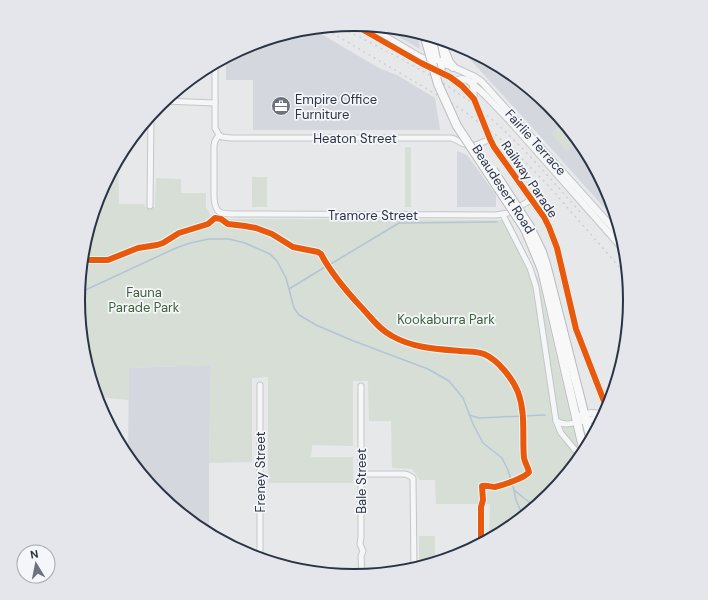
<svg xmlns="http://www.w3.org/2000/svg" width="708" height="600" viewBox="0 0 708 600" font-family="'DM Sans',sans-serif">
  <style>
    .built { fill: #d4d7dd }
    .green { fill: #d6ded6 }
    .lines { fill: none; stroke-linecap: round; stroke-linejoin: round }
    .stream { stroke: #b4c4d5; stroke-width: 1.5 }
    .minor-casing { stroke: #c4c6c8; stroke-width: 7 }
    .tertiary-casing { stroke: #c4c6c8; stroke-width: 8 }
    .trunk-casing { stroke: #b8bbbf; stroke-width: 10 }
    .minor { stroke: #f5f6f7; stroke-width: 5 }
    .tertiary { stroke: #f5f6f7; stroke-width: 6 }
    .trunk { stroke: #f8f8f8; stroke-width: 8 }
    .rail { stroke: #cecfd2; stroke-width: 1.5; stroke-dasharray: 2 4; stroke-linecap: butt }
    .trunk-bridge-casing { stroke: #b8bbbf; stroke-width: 10; stroke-linecap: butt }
    .trunk-bridge { stroke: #f8f8f8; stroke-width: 8 }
    .cycleway-casing { stroke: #f4f6f9; stroke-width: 8 }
    .cycleway { stroke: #e8590c; stroke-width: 6 }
    .labels { text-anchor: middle; stroke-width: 3.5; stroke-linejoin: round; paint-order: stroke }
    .poi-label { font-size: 13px; fill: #2b3445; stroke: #f4f6f9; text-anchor: start }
    .street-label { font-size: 13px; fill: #2b3445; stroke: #f4f6f9 }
    .park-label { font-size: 13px; fill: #3f6138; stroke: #f4f6f9 }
    .rim { fill: none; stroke: #2b3445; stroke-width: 2 }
  </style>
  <rect width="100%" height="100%" fill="#e6e8ea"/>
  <g class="built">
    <path d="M382,27L408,29L417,32L420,49Z"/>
    <path d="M311,28L379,68L397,75L435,98L440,130H253V80H226V57L249,45L300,29Z"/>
    <path d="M456,44L508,71L549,105L584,147L609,195L618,223L541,137Z"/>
    <path d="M457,151L467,155L496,195V207H457Z"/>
    <path d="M211,365L209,463V534L200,529L159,495L128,457L129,368Z"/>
  </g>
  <g class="green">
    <path d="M564,122L579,141L566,152L551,133Z"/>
    <rect x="405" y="147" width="6" height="60"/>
    <path d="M118,158L119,204H144L145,207H155L156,178L181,179V193H206V207L211,216L225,219L510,220L538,278L580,458L549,495L507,530L489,539L490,504H436L435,480H420L412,469L392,468L391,421H369L368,381H353V446L312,445L311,457H353V483H268V377L252,378V462L209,463L211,365L129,368V400L96,397C92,382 86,368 83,353C76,314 76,270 88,232H94L93,213L99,194Z"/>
    <rect x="252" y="177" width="15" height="30"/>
    <rect x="419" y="536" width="16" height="23"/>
  </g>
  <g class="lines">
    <g class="stream">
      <path d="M329,265L399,223L497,222"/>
      <path d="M289,289L325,267"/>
      <path d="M79,293L176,248L190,243L209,239H229L245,243L270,254L277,261L286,278L294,308L299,315L316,325L351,340L428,369L449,381L463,398L473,424L483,443L502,458L508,470L514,490L535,507"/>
      <path d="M469,415L479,418L545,415"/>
      <path d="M514,490L516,500L523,516"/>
    </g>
    <defs>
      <g id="minor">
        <path d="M215,63V128L219,135L215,141L214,146V197C215,214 220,214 235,214L496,215L508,213L531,200"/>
        <path d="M164,101L215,103"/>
        <path d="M219,135L222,137L231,138H451C455,139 458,141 462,143C472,149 481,143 490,139"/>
        <path d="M150,206L151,115"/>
        <path d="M503,215L530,268L536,287L556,421L561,433L581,457"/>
        <path d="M88,244V229"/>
        <path d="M361,386V537L360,544L363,551L361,556L362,575"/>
        <path d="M556,421C563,425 569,425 577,422"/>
        <path d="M361,474H404L408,475L413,478L414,569"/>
        <path d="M481,507V543"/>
        <path d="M260,558V385"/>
      </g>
      <g id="tertiary">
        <path d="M353,24L421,63L450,77L462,86L474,99L490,139L494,147L544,217L549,227L557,248L576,329L607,409"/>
        <path d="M366,25L420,57L453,67L475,77L482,82L622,238"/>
        <path d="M455,81L462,79L468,80L484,94L510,121L625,251"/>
        <path d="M474,99L473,89L474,81"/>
        <path d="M580,416L591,413L604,414"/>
        <path d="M582,421L602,418"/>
      </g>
      <g id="trunk">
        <path d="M439,39L444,58"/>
        <path d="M438,51L441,72"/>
        <path d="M445,52L449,62L453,67"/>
        <path d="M530,227L542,252L546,264L591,440"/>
        <path d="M525,229L542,270L584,452"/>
        <path d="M590,436L595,426L602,418"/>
      </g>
    </defs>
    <use href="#minor" class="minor-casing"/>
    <use href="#tertiary" class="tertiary-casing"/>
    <use href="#trunk" class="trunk-casing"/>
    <use href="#minor" class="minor"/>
    <use href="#tertiary" class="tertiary"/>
    <use href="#trunk" class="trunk"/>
    <g class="rail">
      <path d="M338,26C384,50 436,75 477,107C516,138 548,176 581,213"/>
      <path d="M322,27L461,109L496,135L515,152L546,183L628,277"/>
    </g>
    <defs>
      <g id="trunk-bridge">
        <path d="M424,34L438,84L457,126L525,229"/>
        <path d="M431,36L436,59"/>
        <path d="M493,170L530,227"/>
      </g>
    </defs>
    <use href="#trunk-bridge" class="trunk-bridge-casing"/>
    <use href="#trunk-bridge" class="trunk-bridge"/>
    <defs>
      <g id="cycleway">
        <path d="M353,24L421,63L450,77L462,86L474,99L490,139L494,147L544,217L549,227L557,248L576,329L607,409"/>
        <path d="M82,260H108L138,248L157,245L163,243L179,233L208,224L215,218L221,219L228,224L245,226L256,228L272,234L293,247L318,252L321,254C332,275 347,292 363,309C372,319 380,330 392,336C413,348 436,349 460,351C467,352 476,351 484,354C498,360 512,378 518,392C526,414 522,436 524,458C525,463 528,467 529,472C525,478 503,485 495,487C491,487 487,485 482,486L483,500L481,507V543"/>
      </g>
    </defs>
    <use href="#cycleway" class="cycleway-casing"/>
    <use href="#cycleway" class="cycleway"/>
  </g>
  <defs>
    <symbol id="office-disc" viewBox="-11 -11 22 22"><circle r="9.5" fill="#6c737f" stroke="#f4f6f9"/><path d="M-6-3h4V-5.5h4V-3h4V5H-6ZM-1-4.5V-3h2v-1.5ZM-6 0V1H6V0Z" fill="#fff"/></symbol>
  </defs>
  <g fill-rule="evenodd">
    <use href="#office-disc" x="270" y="95" width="22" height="22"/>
  </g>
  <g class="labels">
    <g class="poi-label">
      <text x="295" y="104">Empire Office<tspan x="295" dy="15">Furniture</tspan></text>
    </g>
    <g class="street-label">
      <text x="355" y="143">Heaton Street</text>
      <text transform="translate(536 142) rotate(48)" y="5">Fairlie Terrace</text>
      <text transform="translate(530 179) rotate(56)" y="5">Railway Parade</text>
      <text transform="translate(504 189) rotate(57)" y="5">Beaudesert Road</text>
      <text x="373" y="220">Tramore Street</text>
      <text transform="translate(260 472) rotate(-90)" y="5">Freney Street</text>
      <text transform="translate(361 481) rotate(-90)" y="5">Bale Street</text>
    </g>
    <g class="park-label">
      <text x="144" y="297">Fauna<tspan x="144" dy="15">Parade Park</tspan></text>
      <text x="446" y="324">Kookaburra Park</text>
    </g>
  </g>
  <path d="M0 0H708V600H0ZM85 300a269 269 0 1 1 538 0a269 269 0 1 1-538 0Z" fill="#e4e6eb" fill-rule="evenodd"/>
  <path class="rim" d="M85 300a269 269 0 1 1 538 0a269 269 0 1 1-538 0Z"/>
  <g transform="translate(36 564) rotate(350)"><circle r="19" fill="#f4f6f9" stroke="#a4a8b1"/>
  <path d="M0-3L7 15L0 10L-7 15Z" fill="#6c737f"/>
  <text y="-6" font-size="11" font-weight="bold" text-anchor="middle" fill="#2b3445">N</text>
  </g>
</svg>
